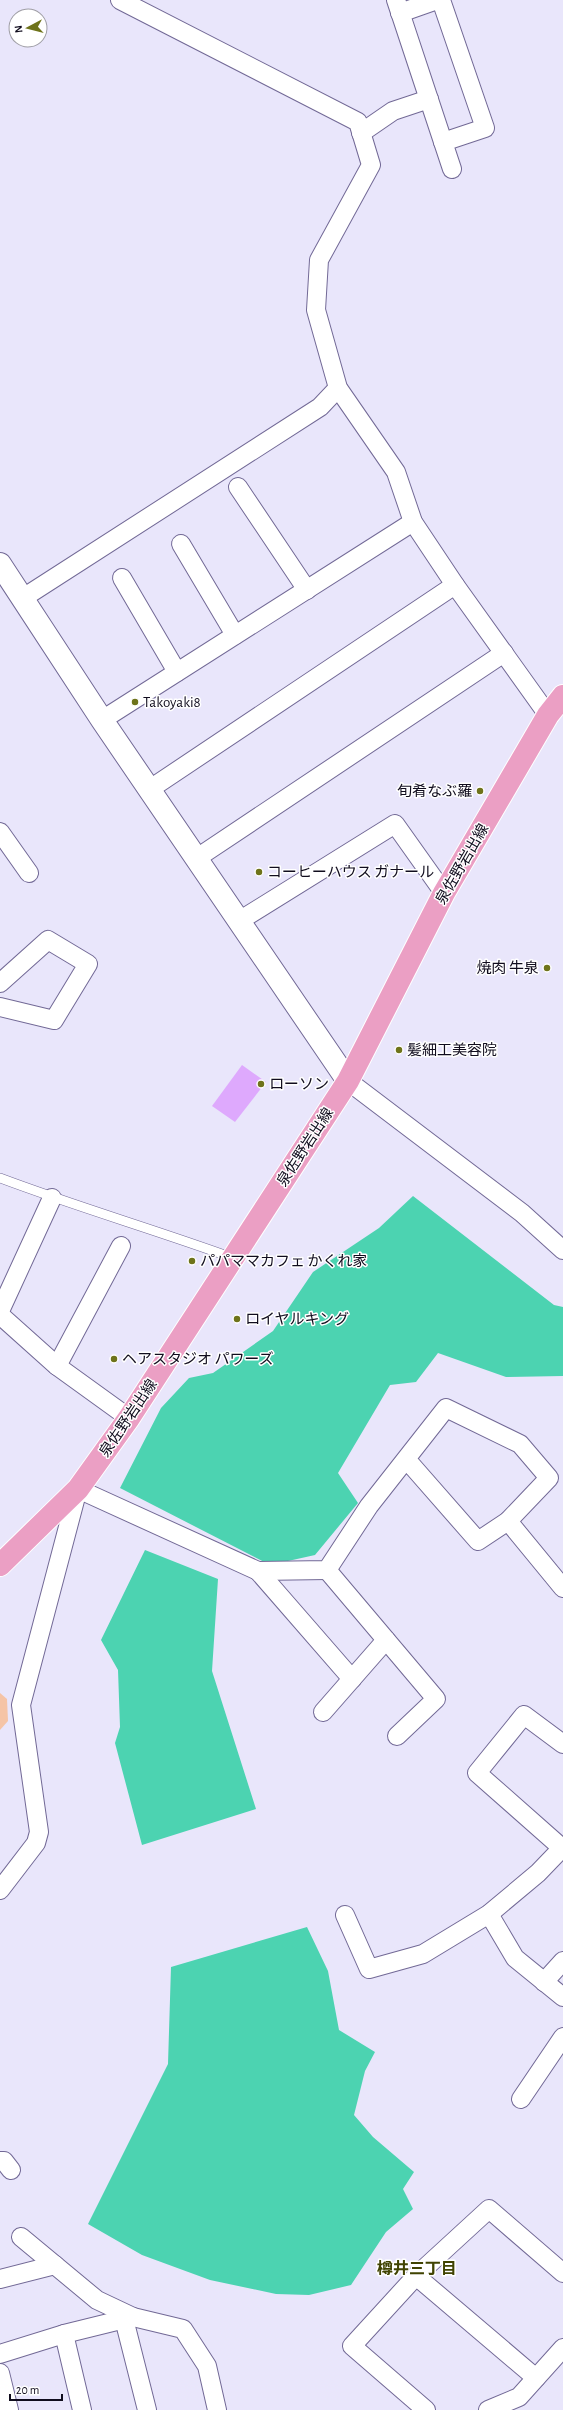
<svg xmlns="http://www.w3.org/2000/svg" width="563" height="2410" viewBox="0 0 563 2410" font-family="'Alegreya Sans','Noto Sans JP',sans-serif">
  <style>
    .green { fill: #f5c4a6 }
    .water { fill: #4cd3b1 }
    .building { fill: #dea9fd }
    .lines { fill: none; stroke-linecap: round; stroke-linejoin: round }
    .lane-casing { stroke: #726996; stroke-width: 10 }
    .street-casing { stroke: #726996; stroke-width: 20 }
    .secondary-casing { stroke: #726996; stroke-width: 24 }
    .primary-casing { stroke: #fff; stroke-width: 24 }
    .lane { stroke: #fff; stroke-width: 9 }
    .street { stroke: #fff; stroke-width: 18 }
    .secondary { stroke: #fff; stroke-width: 22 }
    .primary { stroke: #eb9fc4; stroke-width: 22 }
    .poi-dot { fill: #6e731a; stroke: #fff; stroke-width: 1.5 }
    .labels { text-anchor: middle; stroke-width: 3; stroke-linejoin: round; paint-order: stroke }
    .poi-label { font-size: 15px; fill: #100c1d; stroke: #fff; text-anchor: start }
    .street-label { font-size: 15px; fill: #100c1d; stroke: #fff }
    .neighbourhood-label { font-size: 16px; font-weight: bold; fill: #404302; stroke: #fff }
  </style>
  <rect width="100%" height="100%" fill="#e9e6fb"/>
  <path class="green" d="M0,1693L7,1699L8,1721L0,1730Z"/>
  <g class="water">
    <path d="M413,1196L554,1305L563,1307V1376L506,1377L438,1353L416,1382L390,1385L338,1473L358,1503L315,1555L270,1565L120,1488L161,1408L189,1378L213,1373L273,1331L313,1272L379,1228Z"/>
    <path d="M145,1550L218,1579L212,1671L256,1809L142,1845L115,1743L120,1727L118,1670L101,1640Z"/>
    <path d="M307,1927L328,1971L339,2030L375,2052L365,2071L354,2115L373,2137L414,2172L403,2189L413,2209L386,2232L351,2285L309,2295L276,2294L210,2280L142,2255L88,2224L168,2064L171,1967Z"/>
  </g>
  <path class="building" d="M242,1065L266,1082L235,1122L212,1106Z"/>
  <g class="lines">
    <defs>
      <path id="lane" d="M0,1178C77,1207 156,1230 233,1258"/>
      <g id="street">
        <path d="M120,0L358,122L371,165L319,260L316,310L338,388L396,472L413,522L455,585L548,715"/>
        <path d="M396,0L452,169"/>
        <path d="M441,0L485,128L443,142"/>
        <path d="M400,13L437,0"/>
        <path d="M361,133L393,111L429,99"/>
        <path d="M238,487L307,590"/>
        <path d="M181,544L235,635"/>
        <path d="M122,578L177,672"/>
        <path d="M23,598L320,407L338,388"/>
        <path d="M102,720L413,522"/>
        <path d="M150,789L455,585"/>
        <path d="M0,832L29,873"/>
        <path d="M197,858L504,653"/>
        <path d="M239,921L395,824L444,893"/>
        <path d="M0,983L48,940L88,964L54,1020L0,1007"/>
        <path d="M348,1081L522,1213L563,1250"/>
        <path d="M0,1311L52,1198"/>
        <path d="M0,1315L57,1366L129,1418"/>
        <path d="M57,1366L121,1246"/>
        <path d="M508,1521L563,1588"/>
        <path d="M327,1570L436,1699L397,1736"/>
        <path d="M258,1571L352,1679"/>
        <path d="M323,1712L386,1640"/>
        <path d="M562,1848L477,1773L524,1715L563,1744"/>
        <path d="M0,1890L36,1843L39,1832L21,1705L78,1489L258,1571L327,1570L369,1506L446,1408L520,1444L549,1478L508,1521L478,1541L407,1460"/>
        <path d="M489,1914L515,1958L563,1997"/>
        <path d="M345,1915L369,1969L423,1954L489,1914L538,1873L563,1847"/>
        <path d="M544,1982L563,1961"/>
        <path d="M521,2099L563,2037"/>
        <path d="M0,2161H4L11,2170"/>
        <path d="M21,2237L97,2300L133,2317L183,2329L207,2366L217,2410"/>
        <path d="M416,2276L536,2378"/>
        <path d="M0,2279L55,2265"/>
        <path d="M124,2319L147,2410"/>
        <path d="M64,2334L82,2410"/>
        <path d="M0,2354L64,2334L133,2317"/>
        <path d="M0,2373L9,2410"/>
        <path d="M426,2410L352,2346L416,2276L489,2209L563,2273"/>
        <path d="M488,2410L519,2397L563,2348"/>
      </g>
      <path id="secondary" d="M0,564L102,720L348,1081"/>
      <path id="primary" d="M0,1565L78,1489L129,1418L348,1081L444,893L548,715L563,696"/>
    </defs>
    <use href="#lane" class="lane-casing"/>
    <use href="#street" class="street-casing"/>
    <use href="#secondary" class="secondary-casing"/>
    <use href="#primary" class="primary-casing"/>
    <use href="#lane" class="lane"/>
    <use href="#street" class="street"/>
    <use href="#secondary" class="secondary"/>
    <use href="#primary" class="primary"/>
  </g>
  <g class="poi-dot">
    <circle cx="135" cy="702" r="4"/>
    <circle cx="480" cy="791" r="4"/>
    <circle cx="259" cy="872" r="4"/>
    <circle cx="547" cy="968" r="4"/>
    <circle cx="399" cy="1050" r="4"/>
    <circle cx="261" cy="1084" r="4"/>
    <circle cx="192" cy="1261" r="4"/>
    <circle cx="237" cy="1319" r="4"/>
    <circle cx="114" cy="1359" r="4"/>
  </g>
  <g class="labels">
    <g class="poi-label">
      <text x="143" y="707">Takoyaki8</text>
      <text x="472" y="796" text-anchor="end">旬肴なぶ羅</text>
      <text x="267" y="877">コーヒーハウス ガナール</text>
      <text x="539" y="973" text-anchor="end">焼肉 牛泉</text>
      <text x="407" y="1055">髪細工美容院</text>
      <text x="269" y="1089">ローソン</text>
      <text x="200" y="1266">パパママカフェ かくれ家</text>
      <text x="245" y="1324">ロイヤルキング</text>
      <text x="122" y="1364">ヘアスタジオ パワーズ</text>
    </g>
    <g class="street-label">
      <text transform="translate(462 864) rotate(-60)" y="5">泉佐野岩出線</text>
      <text transform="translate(305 1147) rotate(-57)" y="5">泉佐野岩出線</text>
      <text transform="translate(128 1418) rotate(-56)" y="5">泉佐野岩出線</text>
    </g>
    <g class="neighbourhood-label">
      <text x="417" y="2274">樽井三丁目</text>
    </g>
  </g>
  <g transform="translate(28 28) rotate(263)"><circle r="19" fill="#ffffff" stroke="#9f9ea5"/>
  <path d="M0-3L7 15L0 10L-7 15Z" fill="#6e731a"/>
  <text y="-6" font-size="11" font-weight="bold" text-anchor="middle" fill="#100c1d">N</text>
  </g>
  <path d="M10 2394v6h52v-6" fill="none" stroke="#100c1d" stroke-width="2"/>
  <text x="16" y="2394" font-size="12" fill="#100c1d" stroke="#ffffff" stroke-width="3" paint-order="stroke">20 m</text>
</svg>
